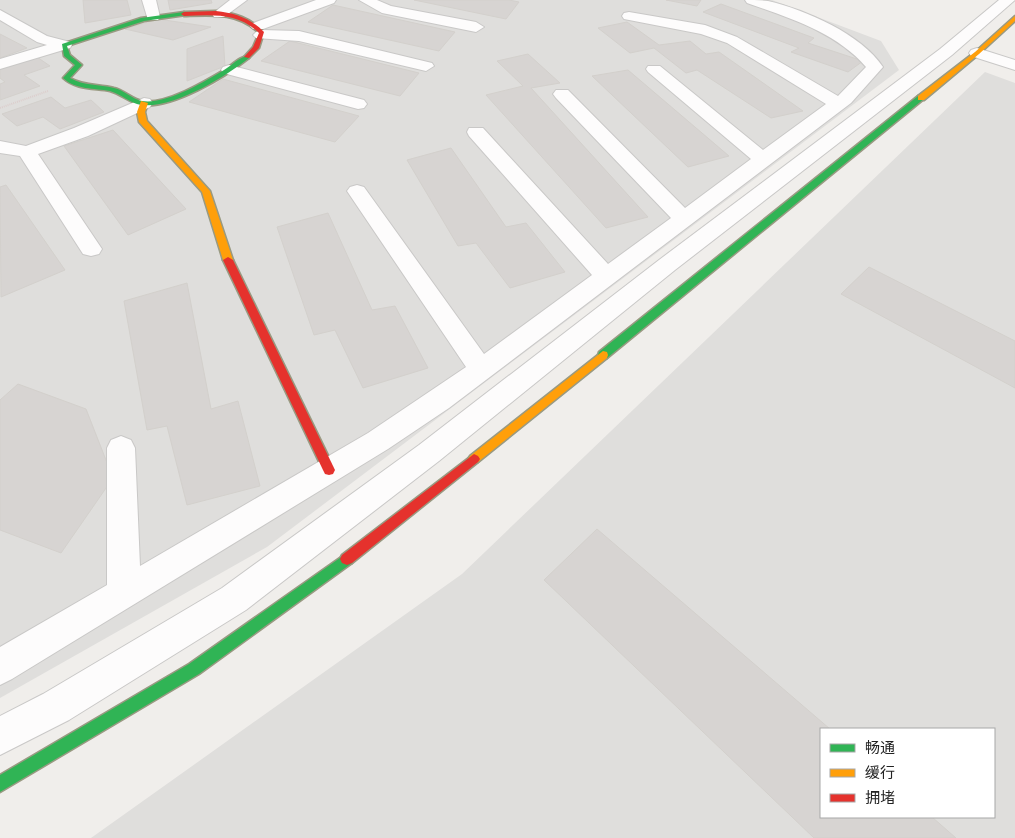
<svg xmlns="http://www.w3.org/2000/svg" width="1015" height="838" viewBox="0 0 1015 838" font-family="'Noto Sans','Noto Sans SC',sans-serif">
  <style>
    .residential { fill: #dfdedc; fill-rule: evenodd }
    .building { fill: #d7d4d2; stroke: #d3d0cc }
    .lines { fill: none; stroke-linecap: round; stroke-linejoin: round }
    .street-casing { stroke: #c9c8c7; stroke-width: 2 }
    .fast-casing { stroke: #999a82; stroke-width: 3 }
    .slow-casing { stroke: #999a82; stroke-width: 3 }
    .jam-casing { stroke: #999a82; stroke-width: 3 }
    .path { stroke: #dccecd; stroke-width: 2; stroke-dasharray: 1 1; stroke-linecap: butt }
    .street { fill: #fdfcfc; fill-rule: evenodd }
    .fast { fill: #30b455; fill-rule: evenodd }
    .slow { fill: #ff9f0a; fill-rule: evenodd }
    .jam { fill: #e5322d; fill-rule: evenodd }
  </style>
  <rect width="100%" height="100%" fill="#f0eeeb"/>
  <g class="residential">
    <path d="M0,0H772L881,41L899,70L267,547L0,698Z"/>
    <path d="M985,72L1015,83V838H91L462,574ZM821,729H994V817H821Z"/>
  </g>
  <g class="building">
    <path d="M83,0H127L131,15L85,23Z"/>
    <path d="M168,0H211L212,3L170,10Z"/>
    <path d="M414,0H509L519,2L506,19Z"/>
    <path d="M666,0H701L697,6Z"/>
    <path d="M721,4L814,38L808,43L863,61L848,72L791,52L799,48L703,12Z"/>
    <path d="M333,5L455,32L439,51L308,22Z"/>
    <path d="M158,19L211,27L173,40L125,29Z"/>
    <path d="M627,22L659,45L690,41L706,54L719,52L803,111L771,118L697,70L686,73L654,48L630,53L598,28Z"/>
    <path d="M0,34L27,48L0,58Z"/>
    <path d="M223,36L225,66L187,81V49Z"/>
    <path d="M290,41L419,73L400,96L261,61Z"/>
    <path d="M528,54L560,83L531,88L648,217L606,228L486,95L523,86L497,61Z"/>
    <path d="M37,57L50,66L24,75L40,86L0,100V84L5,82L0,78V69Z"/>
    <path d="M628,70L729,156L688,167L592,76Z"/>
    <path d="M223,79L359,116L335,142L189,102Z"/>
    <path d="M51,97L65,108L91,100L104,112L60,129L43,117L17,126L2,114Z"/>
    <path d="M113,130L186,209L128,235L64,146Z"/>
    <path d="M451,148L506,227L526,223L565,272L510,288L476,243L458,246L407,160Z"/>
    <path d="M6,185L65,270L1,297L0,187Z"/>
    <path d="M328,213L372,310L395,306L428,368L363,388L335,330L314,335L277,227Z"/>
    <path d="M869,267L1015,341V388L841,294Z"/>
    <path d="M187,283L211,409L238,401L260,486L187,505L167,426L147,430L124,301Z"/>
    <path d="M18,384L86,409L113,478L61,553L0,530V400Z"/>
    <path d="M597,529L830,729H821V817H932L956,838H814L544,580Z"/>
  </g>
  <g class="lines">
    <defs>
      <g id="street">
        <path d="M142,0H156L160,17L158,20H148Z"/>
        <path d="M230,0H247L224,17H214L212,14Z"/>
        <path d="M316,0H336L334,3L263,29H253L250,26L253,23Z"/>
        <path d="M359,0H377L391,6L476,22L484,27L476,32L382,13Z"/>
        <path d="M745,0C752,0 761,0 768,1C806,10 861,34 883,67L851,103L449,408L388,449L12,679L0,685V647L107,585V448L111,440L121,436L131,440L135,448L140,566L368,433L466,367L347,191L350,187L357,185L364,187L484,354L592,275L469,136L467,132L469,128H483L608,264L671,218L556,98L553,94L556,90H568L685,208L751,159L648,72L646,69L648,66H660L763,150L826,104L727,43L701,34L624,19L622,16L624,13L629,12L705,25L737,37L838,96L866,67C836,32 789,18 747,3Z"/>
        <path d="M999,0H1015L952,55L675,270L439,461L246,610L69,720L0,755V716L43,694L222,588L419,445L659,260L940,49Z"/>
        <path d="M0,10L47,36L70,42L72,45L70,48L0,69V59L47,45L37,42L0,20Z"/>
        <path d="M261,30L299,31L432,63L434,66L426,71L299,41L256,38L253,35L256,32Z"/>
        <path d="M977,48L1015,60V70L971,56L969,53L971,50Z"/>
        <path d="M229,65L364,100L367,104L364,108L358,109L223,73L221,70L223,67Z"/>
        <path d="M144,98L150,99L153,103L150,107L88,136L38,154L102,249L99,254L91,256L83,254L20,156L0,153V141L26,146L74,128Z"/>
      </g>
      <g id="fast">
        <path d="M184,12L187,14L186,15L144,21L67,46L70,55L82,65L70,78C84,86 99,84 114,88C124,90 132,99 142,101C165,105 204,82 224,70C231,66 241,55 249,56V58C225,77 173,109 141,105C130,103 121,94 110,91C94,88 76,90 63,78L75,65L64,56L62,44L141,18Z"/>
        <path d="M918,96L925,98L607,358H599L598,355L599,352Z"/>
        <path d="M347,553L352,555L354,559L352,563L199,674L0,792V775L189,664Z"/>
      </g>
      <g id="slow">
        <path d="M1015,16V21L979,54L924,100H918V96L975,52Z"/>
        <path d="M141,101L148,103L145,112L147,121L210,191L233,260L231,262L228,263L223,260L202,192L139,122L137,112Z"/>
        <path d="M603,351L607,352L608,355L607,358L478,462L474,464L470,462L468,459L470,456Z"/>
      </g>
      <g id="jam">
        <path d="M216,11C235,13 250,18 264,32L259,48L249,58L244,57L253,47L259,33C238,12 211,15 184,16L181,14L184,12Z"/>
        <path d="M228,257L233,260L335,470L333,474L329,475L325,474L323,470L223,260Z"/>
        <path d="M474,454L478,456L480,459L478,462L352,563L347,565L342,563L340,559L342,555Z"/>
      </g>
    </defs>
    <use href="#street" class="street-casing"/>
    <use href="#fast" class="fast-casing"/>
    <use href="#slow" class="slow-casing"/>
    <use href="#jam" class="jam-casing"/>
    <path class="path" d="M0,108L48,91"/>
    <use href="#street" class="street"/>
    <use href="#fast" class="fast"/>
    <use href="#slow" class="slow"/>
    <use href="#jam" class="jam"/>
  </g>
  <rect x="820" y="728" width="175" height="90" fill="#ffffff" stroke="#a7a7a7"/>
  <rect x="830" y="744" width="25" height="8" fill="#30b455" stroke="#a7a7a7"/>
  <text x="865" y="753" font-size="15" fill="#222222">畅通</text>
  <rect x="830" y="769" width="25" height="8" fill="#ff9f0a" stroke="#a7a7a7"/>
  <text x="865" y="778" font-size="15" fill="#222222">缓行</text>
  <rect x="830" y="794" width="25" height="8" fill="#e5322d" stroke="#a7a7a7"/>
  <text x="865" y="803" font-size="15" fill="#222222">拥堵</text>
</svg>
